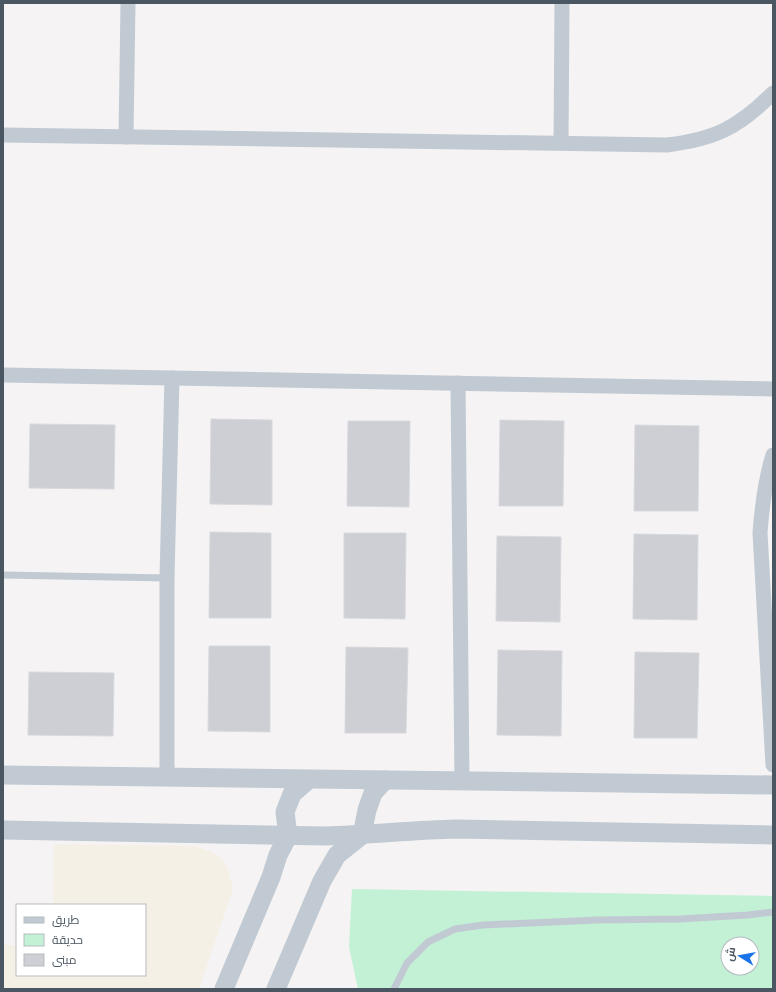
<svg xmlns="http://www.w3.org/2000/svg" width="776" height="992" viewBox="0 0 776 992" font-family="Cabin,Cairo,sans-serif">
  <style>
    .green { fill: #c3f1d5; fill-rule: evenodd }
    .sand { fill: #f5f0e5 }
    .building { fill: #cdcfd5; stroke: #d7d9de }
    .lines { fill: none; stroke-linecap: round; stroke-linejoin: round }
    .service { stroke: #c1cad2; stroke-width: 7 }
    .minor { stroke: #c1cad2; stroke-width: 15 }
    .tertiary { stroke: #c1cad2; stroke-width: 19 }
  </style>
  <rect width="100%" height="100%" fill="#f5f3f3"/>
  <path class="green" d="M352,889L773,896V989H358L349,947ZM728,944H752V968H728Z"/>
  <path class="sand" d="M54,844L195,846C223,855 227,860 233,888L199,989H3V945H17V975H145V905H53Z"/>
  <g class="building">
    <path d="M211,419L272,420V505L210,504Z"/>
    <path d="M500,420L564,421L563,506H499Z"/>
    <path d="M348,421H410L409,507L347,506Z"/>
    <path d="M30,424L115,425L114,489L29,488Z"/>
    <path d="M635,425L699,426L698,511H634Z"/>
    <path d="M210,532L271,533V618H209Z"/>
    <path d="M344,533H406L405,619L344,618Z"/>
    <path d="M634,534L698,535L697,620L633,619Z"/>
    <path d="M497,536L561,537L560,622L496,621Z"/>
    <path d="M209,646H270V732L208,731Z"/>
    <path d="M346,647L408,648L406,733H345Z"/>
    <path d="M498,650L562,651L561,736L497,735Z"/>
    <path d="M635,652L699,653L697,738H634Z"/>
    <path d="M29,672L114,673L113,736L28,735Z"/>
  </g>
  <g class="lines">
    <g class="service">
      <path d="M3,575L167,578"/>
      <path d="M394,989L407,963L428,942L455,929L483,925L597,920L680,919L748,915L773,912"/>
    </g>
    <g class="minor">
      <path d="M3,135L667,145C715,139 738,128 773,93"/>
      <path d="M126,137L128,3"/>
      <path d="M561,143L562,3"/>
      <path d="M3,375L773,389"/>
      <path d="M458,383L462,781"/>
      <path d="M773,455C765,481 762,506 760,533L773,765"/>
      <path d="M167,778V578L172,378"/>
    </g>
    <g class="tertiary">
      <path d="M3,775L773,785"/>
      <path d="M3,830L325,836C369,835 412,830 456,829L773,835"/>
      <path d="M224,989L271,877L278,855L288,836L285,812L292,794L308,780"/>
      <path d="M276,989L322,881L337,855L362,835L367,810L373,793L385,780"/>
    </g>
  </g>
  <rect width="776" height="992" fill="none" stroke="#4a5661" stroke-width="8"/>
  <rect x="16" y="904" width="130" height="72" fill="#ffffff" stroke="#b7bbc0"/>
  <rect x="24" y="917" width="20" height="6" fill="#c1cad2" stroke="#b7bbc0"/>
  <text x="52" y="924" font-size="12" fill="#4a5661">طريق</text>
  <rect x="24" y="934" width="20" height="12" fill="#c3f1d5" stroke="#b7bbc0"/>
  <text x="52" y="944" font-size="12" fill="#4a5661">حديقة</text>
  <rect x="24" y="954" width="20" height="12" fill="#cdcfd5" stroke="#b7bbc0"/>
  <text x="52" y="964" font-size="12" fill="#4a5661">مبنى</text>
  <g transform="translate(740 956) rotate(281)"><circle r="19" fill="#ffffff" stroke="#b7bbc0"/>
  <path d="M0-3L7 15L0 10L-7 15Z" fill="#1a73e8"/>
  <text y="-6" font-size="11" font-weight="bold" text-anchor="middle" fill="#4a5661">ش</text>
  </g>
</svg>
